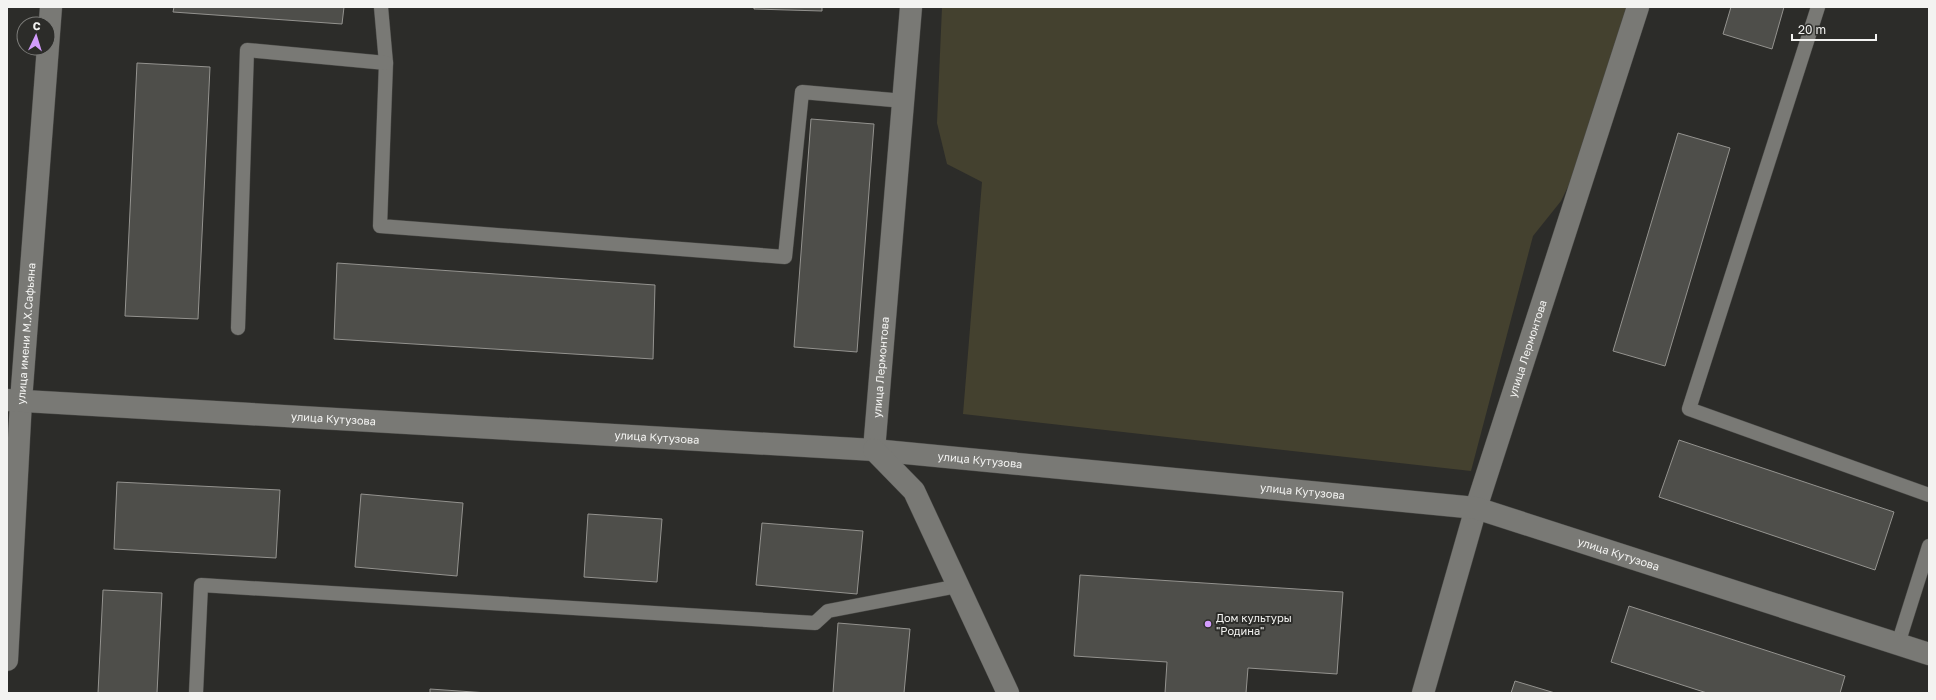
<svg xmlns="http://www.w3.org/2000/svg" width="1936" height="700" viewBox="0 0 1936 700" font-family="'Golos Text',sans-serif">
  <style>
    .green { fill: #44412f }
    .building { fill: #4e4e4a; stroke: #94938f }
    .lines { fill: none; stroke-linecap: round; stroke-linejoin: round }
    .service-casing { stroke: #4a4a47; stroke-width: 15 }
    .minor-casing { stroke: #4a4a47; stroke-width: 23 }
    .tertiary-casing { stroke: #4a4a47; stroke-width: 23 }
    .service { stroke: #797975; stroke-width: 14 }
    .minor { stroke: #797975; stroke-width: 22 }
    .tertiary { stroke: #797975; stroke-width: 22 }
    .poi-dot { fill: #d39cfd; stroke: #2c2c29; stroke-width: 1.5 }
    .labels { text-anchor: middle; stroke-width: 4; stroke-linejoin: round; paint-order: stroke }
    .street-label { font-size: 11px; fill: #f3f3f1; stroke: #2c2c29 }
    .poi-label { font-size: 11px; fill: #f3f3f1; stroke: #2c2c29; text-anchor: start }
  </style>
  <rect width="100%" height="100%" fill="#2c2c29"/>
  <path class="green" d="M942,7H1636L1600,121L1561,201L1533,236L1471,471L963,414L982,182L947,164L937,123Z"/>
  <g class="building">
    <path d="M174,7H344L342,24L173,12Z"/>
    <path d="M754,7H822V11L754,9Z"/>
    <path d="M1731,7H1784L1772,49L1723,34Z"/>
    <path d="M137,63L210,67L198,319L125,316Z"/>
    <path d="M811,119L874,124L857,352L794,347Z"/>
    <path d="M1678,133L1730,148L1665,366L1613,351Z"/>
    <path d="M337,263L655,285L653,359L334,339Z"/>
    <path d="M1679,440L1894,512L1875,570L1659,497Z"/>
    <path d="M117,482L280,490L276,558L114,549Z"/>
    <path d="M361,494L463,503L457,576L355,567Z"/>
    <path d="M588,514L662,519L657,582L584,577Z"/>
    <path d="M762,523L863,531L857,594L756,585Z"/>
    <path d="M1080,575L1343,592L1337,674L1248,668L1246,693H1165L1167,662L1074,656Z"/>
    <path d="M103,590L162,593L157,693H98Z"/>
    <path d="M1629,606L1845,676L1840,693H1707L1611,662Z"/>
    <path d="M838,623L910,629L904,693H833Z"/>
    <path d="M1515,681L1555,693H1511Z"/>
    <path d="M430,689L488,693H430Z"/>
  </g>
  <g class="lines">
    <defs>
      <g id="service">
        <path d="M381,7L386,63L380,226L785,257L802,92L904,101"/>
        <path d="M1818,7L1689,409L1929,495"/>
        <path d="M238,328L247,50L386,63"/>
        <path d="M1898,644L1929,546"/>
        <path d="M196,693L201,585L815,623L828,611L958,586"/>
      </g>
      <g id="minor">
        <path id="s1" d="M874,450L911,7"/>
        <path id="s2" d="M7,660L21,401L51,7"/>
        <path id="s3" d="M1423,693L1476,508L1638,7"/>
      </g>
      <g id="tertiary">
        <path id="s4" d="M7,400L874,450L1476,508L1929,654"/>
        <path d="M874,450L914,491L1008,693"/>
      </g>
    </defs>
    <use href="#service" class="service-casing"/>
    <use href="#minor" class="minor-casing"/>
    <use href="#tertiary" class="tertiary-casing"/>
    <use href="#service" class="service"/>
    <use href="#minor" class="minor"/>
    <use href="#tertiary" class="tertiary"/>
  </g>
  <circle class="poi-dot" cx="1208" cy="624" r="4"/>
  <g class="labels">
    <g class="street-label">
      <text dy="4" stroke="none"><textPath href="#s2" startOffset="327">улица имени М.Х.Сафьяна</textPath></text>
      <text dy="4" stroke="none"><textPath href="#s3" startOffset="360">улица Лермонтова</textPath></text>
      <text dy="4" stroke="none"><textPath href="#s1" startOffset="83">улица Лермонтова</textPath></text>
      <text dy="4" stroke="none"><textPath href="#s4" startOffset="327">улица Кутузова</textPath></text>
      <text dy="4" stroke="none"><textPath href="#s4" startOffset="651">улица Кутузова</textPath></text>
      <text dy="4" stroke="none"><textPath href="#s4" startOffset="975">улица Кутузова</textPath></text>
      <text dy="4" stroke="none"><textPath href="#s4" startOffset="1299">улица Кутузова</textPath></text>
      <text dy="4" stroke="none"><textPath href="#s4" startOffset="1623">улица Кутузова</textPath></text>
    </g>
    <g class="poi-label">
      <text x="1216" y="622">Дом культуры<tspan x="1216" dy="13">"Родина"</tspan></text>
    </g>
  </g>
  <rect width="1936" height="700" fill="none" stroke="#f3f3f1" stroke-width="16"/>
  <g transform="translate(36 36) rotate(4)"><circle r="19" fill="#2c2c29" stroke="#7c7c79"/>
  <path d="M0-3L7 15L0 10L-7 15Z" fill="#d39cfd"/>
  <text y="-6" font-size="11" font-weight="bold" text-anchor="middle" fill="#f3f3f1">С</text>
  </g>
  <path d="M1792 34v6h84v-6" fill="none" stroke="#f3f3f1" stroke-width="2"/>
  <text x="1798" y="34" font-size="12" fill="#f3f3f1" stroke="#2c2c29" stroke-width="3" paint-order="stroke">20 m</text>
</svg>
